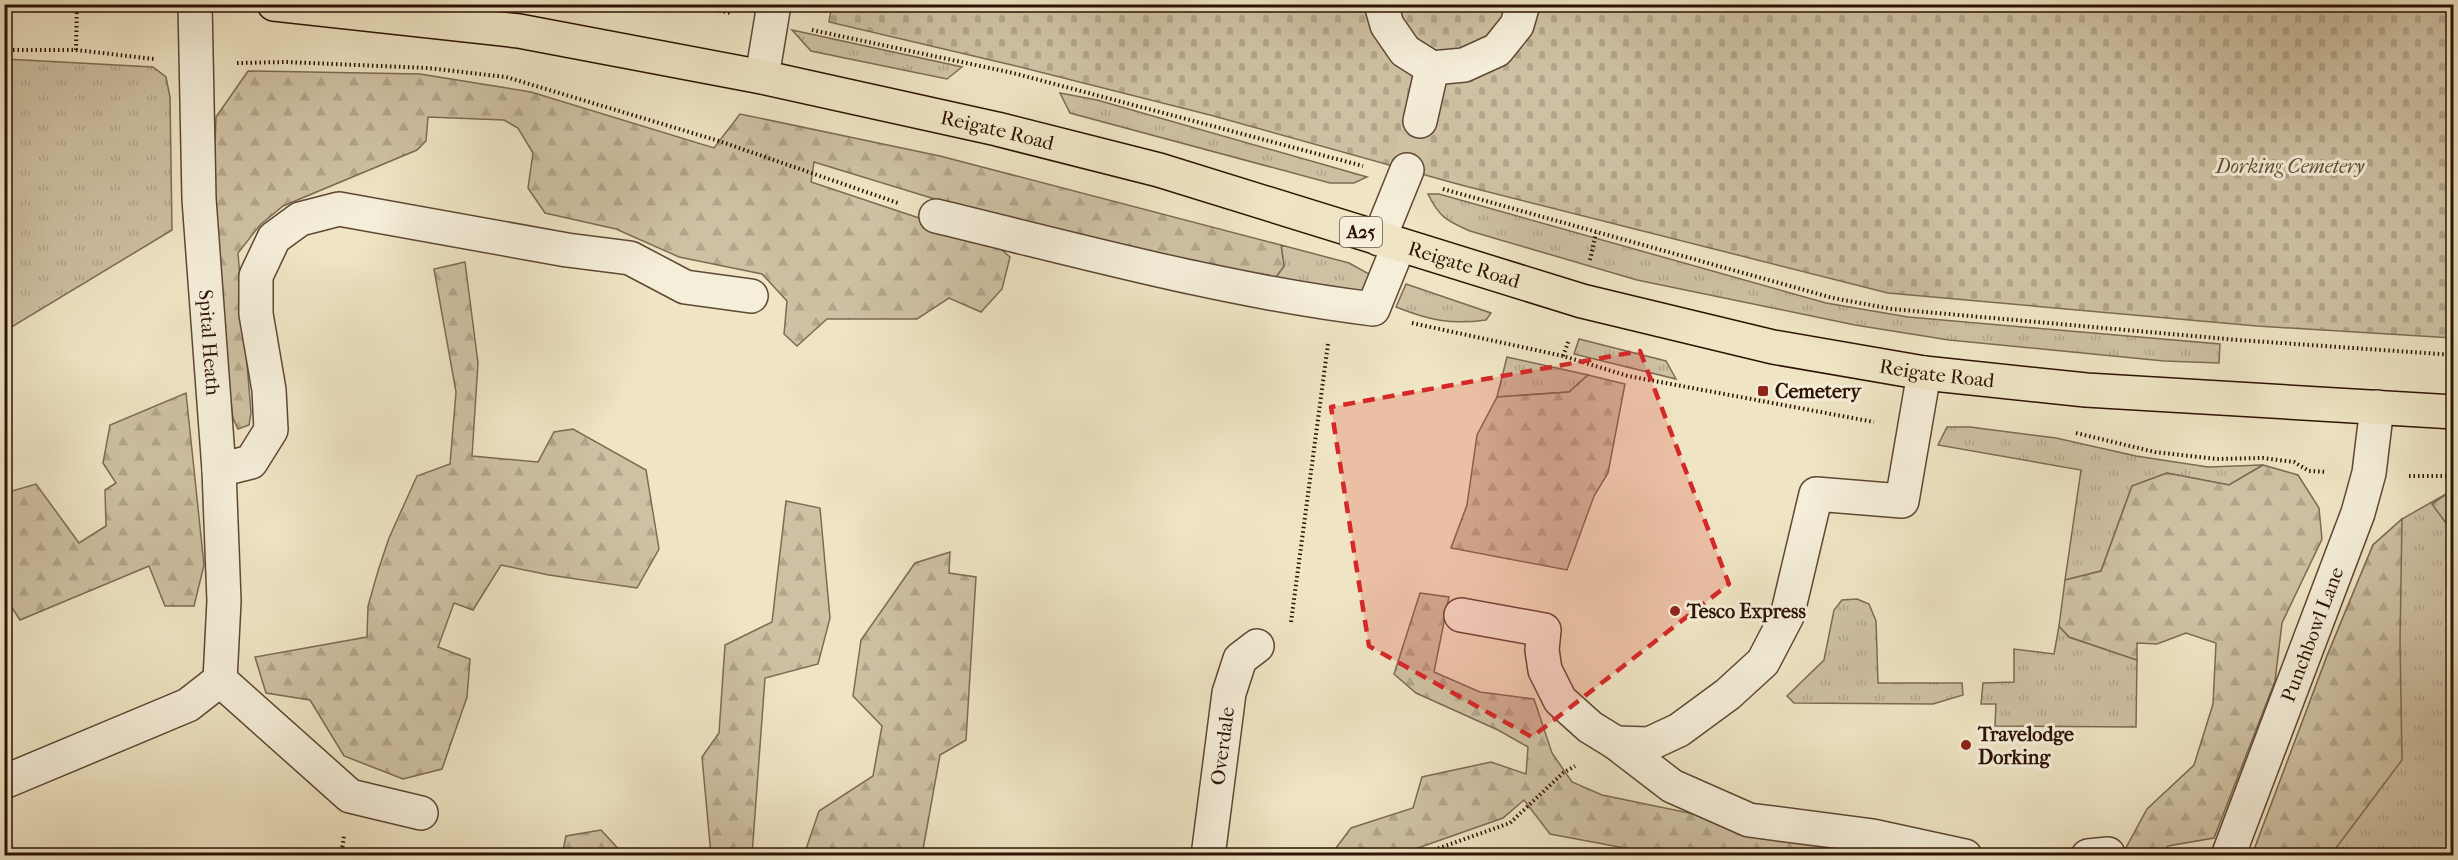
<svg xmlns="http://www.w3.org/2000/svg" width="2458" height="860" viewBox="0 0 2458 860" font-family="'IM FELL French Canon',serif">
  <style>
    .grass { fill: url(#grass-tufts); stroke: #7e6a54; stroke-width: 1.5 }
    .forest { fill: url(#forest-firs); stroke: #7e6a54; stroke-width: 1.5 }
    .cemetery { fill: url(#cemetery-stones); stroke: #7e6a54; stroke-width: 1.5 }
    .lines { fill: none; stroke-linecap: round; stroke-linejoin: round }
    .minor-tunnel { stroke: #d2c5a7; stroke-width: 33; stroke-dasharray: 33 16; stroke-linecap: butt }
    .minor-casing { stroke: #5e4734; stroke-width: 36 }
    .major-casing { stroke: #2d1204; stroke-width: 36 }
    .path { stroke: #2d1204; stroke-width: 4; stroke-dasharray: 1.5 3; stroke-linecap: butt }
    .minor { stroke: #f5eed9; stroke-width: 33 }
    .major { stroke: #efe5c4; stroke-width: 33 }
    .marked { fill: #d62828; fill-opacity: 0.2; stroke: #d62828; stroke-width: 4.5; stroke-dasharray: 12 8; stroke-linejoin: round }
    .poi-dot { fill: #8f2418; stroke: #f5eed9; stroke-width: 2 }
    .labels { text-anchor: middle; stroke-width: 6; stroke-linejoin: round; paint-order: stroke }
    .shield { fill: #f5eed9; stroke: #695444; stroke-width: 1.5 }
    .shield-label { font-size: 18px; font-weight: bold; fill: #2d1204 }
    .street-label { font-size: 20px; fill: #2d1204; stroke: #f5eed9 }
    .park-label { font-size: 20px; font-style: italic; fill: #654f3c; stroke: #f5eed9 }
    .poi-label { font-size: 20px; font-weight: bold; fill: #2d1204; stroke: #f5eed9; text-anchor: start }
  </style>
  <defs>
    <pattern id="grass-tufts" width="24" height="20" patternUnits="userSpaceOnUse" patternTransform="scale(1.5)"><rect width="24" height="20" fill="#cec1a3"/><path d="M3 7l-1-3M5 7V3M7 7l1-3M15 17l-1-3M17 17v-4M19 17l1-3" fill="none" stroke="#b1a58b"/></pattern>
    <pattern id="forest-firs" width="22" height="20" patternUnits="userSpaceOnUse" patternTransform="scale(1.5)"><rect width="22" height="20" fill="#cec1a3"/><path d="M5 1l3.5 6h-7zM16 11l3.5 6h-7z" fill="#b1a58b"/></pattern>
    <pattern id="cemetery-stones" width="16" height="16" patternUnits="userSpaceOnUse" patternTransform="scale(1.5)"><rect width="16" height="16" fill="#cec1a3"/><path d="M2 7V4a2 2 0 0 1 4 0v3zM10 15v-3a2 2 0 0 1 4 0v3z" fill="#b1a58b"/></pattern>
  </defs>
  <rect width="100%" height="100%" fill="#efe5c4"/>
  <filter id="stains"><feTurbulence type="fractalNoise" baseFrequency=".00333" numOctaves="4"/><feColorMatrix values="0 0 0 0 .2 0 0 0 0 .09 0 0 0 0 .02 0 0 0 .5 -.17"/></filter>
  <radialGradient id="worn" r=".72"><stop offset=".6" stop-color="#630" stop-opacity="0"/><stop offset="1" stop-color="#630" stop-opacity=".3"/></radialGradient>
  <g class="grass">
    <path d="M792,30L962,67L947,79L811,51Z"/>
    <path d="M5,59L153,67L166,77L170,97L172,230L5,331Z"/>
    <path d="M1060,93L1097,100L1367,177L1354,183H1330L1070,113Z"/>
    <path d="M1428,194H1439L1826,303L1908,317L2220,344L2219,363L2164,361L2042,349L1949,340L1855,325L1637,280L1470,231C1447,221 1439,217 1428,194Z"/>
    <path d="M1281,245L1349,263L1371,275L1367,287L1354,297L1271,284L1284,266Z"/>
    <path d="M1406,284L1491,313L1486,320C1450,325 1429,320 1396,307Z"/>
    <path d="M1579,339L1666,361L1676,379L1574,354Z"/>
    <path d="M1507,357L1588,375L1569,392L1497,397Z"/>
    <path d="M1947,427H1970L2056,438L2136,456L2208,467L2263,465L2229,485L2167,473L2132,486L2101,571L2065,580L2081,470L1938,445Z"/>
    <path d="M2453,490V855L2252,856L2327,656L2373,545L2402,519Z"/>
    <path d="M1857,599L1869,604L1876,621L1878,683H1962L1963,695L1933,704L1794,703L1787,696L1824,660L1834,610L1842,600Z"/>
    <path d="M2059,626L2069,637L2137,660L2136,727L1995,726L1996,704H1981L1983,683L2014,682V649L2054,654Z"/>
  </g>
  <g class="forest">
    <path d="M248,71L420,74L531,92L714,148L740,114L940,156L1281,245L1284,266L1271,284L1000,219L814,162L811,182L994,243L1010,257L1002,289L981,312L949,298L917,319H827L797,346L784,334L787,301L762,274L679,257L616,229L545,213L528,188L533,153L518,128L504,120L428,117L426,141L417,150L283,206L260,225L238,253L251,413L249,425L238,429L233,418L217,299L212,230L216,117Z"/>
    <path d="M465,262L478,363L472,456L538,462L554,432L573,429L646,470L659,549L637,588L549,575L501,565L473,610L454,603L438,647L470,659L467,697L442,769L403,779L344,756L310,700L266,693L255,657L367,637L368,606L378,571L389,538L417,476L450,464L456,392L434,269Z"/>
    <path d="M1588,375L1625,384L1608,473L1594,496L1567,570L1451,548L1467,505L1477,435L1497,397L1569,392Z"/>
    <path d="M186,393L204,565L194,606H165L149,566L20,620L5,597V493L36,484L79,543L106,526L105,490L116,483L103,463L110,425Z"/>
    <path d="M2263,465L2298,475L2319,508L2322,539L2282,623L2275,681L2214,838L2168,846L2163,855H2122L2147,809L2194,765L2213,704L2216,643L2186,633L2157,644L2137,643V660L2069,637L2059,626L2065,580L2101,571L2132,486L2167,473L2229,485Z"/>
    <path d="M2453,490V530H2451L2432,504Z"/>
    <path d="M786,501L820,508L830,618L818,664L765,678L752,855H711L702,757L719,733L725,645L772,622Z"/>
    <path d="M2402,519L2400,641L2402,760L2336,848L2335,855H2252L2327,656L2373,545Z"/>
    <path d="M950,552L949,573L976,577L966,740L940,755L922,855H804L819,811L873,776L882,726L853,696L861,640L915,563Z"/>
    <path d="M1420,593L1449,597L1434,672L1480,692L1534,699L1552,753L1572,782L1602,795L1892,855H1662L1550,834L1524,800L1503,818L1398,855L1330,856L1351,828L1413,808L1422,777L1491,762L1526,774L1528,747L1498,730L1416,693L1394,674Z"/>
    <path d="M601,830L624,855H562L566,836Z"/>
  </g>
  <path class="cemetery" d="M832,4L2453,5V338L2257,326L1888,293L1461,185L1210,115L1016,66L829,22Z"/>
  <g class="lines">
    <path class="minor-tunnel" d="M1407,170L1420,121"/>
    <defs>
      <g id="minor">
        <path id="s1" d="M195,4L199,199L219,470L224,601L220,680L350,796L421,813"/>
        <path d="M1381,4L1387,25L1405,51L1432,68L1464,65L1497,50L1517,25L1523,4"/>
        <path d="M762,77L774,4"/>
        <path d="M1420,121L1432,68"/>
        <path d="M936,216C1081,251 1226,291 1373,309L1399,245"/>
        <path d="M1379,239L1407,170"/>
        <path d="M219,470L251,462L271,430L269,390L256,314V276L274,238L300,219L339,209L567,250L630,258L685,287L751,296"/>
        <path d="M1461,615L1544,630L1542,650L1545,670L1560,700L1590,727L1616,743L1672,786L1749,820L1873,836L1965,856"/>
        <path d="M1616,743L1649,744L1679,730L1728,694L1763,662L1787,616L1816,494L1902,501L1924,373"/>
        <path d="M4,782L188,705L220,680"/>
        <path id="s2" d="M1208,856L1229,693L1240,659L1257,646"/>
        <path d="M2088,856L2108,854"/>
        <path id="s3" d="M2228,856L2358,513L2369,473L2377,407"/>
      </g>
      <g id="major">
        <path id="s4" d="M274,4L519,31L762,77L997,129L1159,170L1582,301L1773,347L1924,373L2086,390L2454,412"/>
      </g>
    </defs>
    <use href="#minor" class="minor-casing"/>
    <use href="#major" class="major-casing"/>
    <g class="path">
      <path d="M684,4L731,13"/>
      <path d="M812,30L1013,73L1363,166"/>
      <path d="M4,50H76L154,59"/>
      <path d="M76,50L77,4"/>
      <path d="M237,63L286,62L428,68L506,77L719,141L898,203"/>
      <path d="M1443,189L1833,298L1892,309L2238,340L2454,355"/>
      <path d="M1590,260L1596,233"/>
      <path d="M1412,323L1563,356L1628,376L1874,422"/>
      <path d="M1563,356L1569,340"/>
      <path d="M2076,433L2155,452L2217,459L2263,458L2294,462L2309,471L2327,472"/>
      <path d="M2409,476H2454"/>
      <path d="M1291,622L1328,344"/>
      <path d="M341,856L344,836"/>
      <path d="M1417,856L1510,823L1563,773L1575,766"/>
    </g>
    <use href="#minor" class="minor"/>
    <use href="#major" class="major"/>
  </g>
  <path class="marked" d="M1640,351L1729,584L1532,737L1369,646L1331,407Z"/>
  <g class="poi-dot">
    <rect x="1757" y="385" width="12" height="12" rx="3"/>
    <circle cx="1675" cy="611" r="6"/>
    <circle cx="1966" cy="745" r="6"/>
  </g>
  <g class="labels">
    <rect class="shield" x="1340" y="217" width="42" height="30" rx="4.5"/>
    <g class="shield-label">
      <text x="1361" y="238">A25</text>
    </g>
    <g class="street-label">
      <text dy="7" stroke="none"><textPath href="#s4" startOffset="735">Reigate Road</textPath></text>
      <text dy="7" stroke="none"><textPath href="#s4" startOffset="1221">Reigate Road</textPath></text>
      <text dy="7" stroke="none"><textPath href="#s1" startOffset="339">Spital Heath</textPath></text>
      <text dy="7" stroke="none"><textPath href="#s4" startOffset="1707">Reigate Road</textPath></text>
      <text dy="7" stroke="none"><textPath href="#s3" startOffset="237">Punchbowl Lane</textPath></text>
      <text dy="7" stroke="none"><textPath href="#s2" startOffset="111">Overdale</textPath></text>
    </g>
    <g class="park-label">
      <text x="2290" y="173">Dorking Cemetery</text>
    </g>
    <g class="poi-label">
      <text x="1775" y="398">Cemetery</text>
      <text x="1687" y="618">Tesco Express</text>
      <text x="1978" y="741">Travelodge<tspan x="1978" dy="23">Dorking</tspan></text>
    </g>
  </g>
  <rect width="2458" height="860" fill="none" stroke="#efe5c4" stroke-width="24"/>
  <rect x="6" y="6" width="2446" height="848" fill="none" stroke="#2d1204" stroke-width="3"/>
  <rect x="12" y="12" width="2434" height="836" fill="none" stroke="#2d1204" stroke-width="1.5"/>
  <rect width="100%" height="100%" filter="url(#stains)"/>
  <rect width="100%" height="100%" fill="url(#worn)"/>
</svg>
